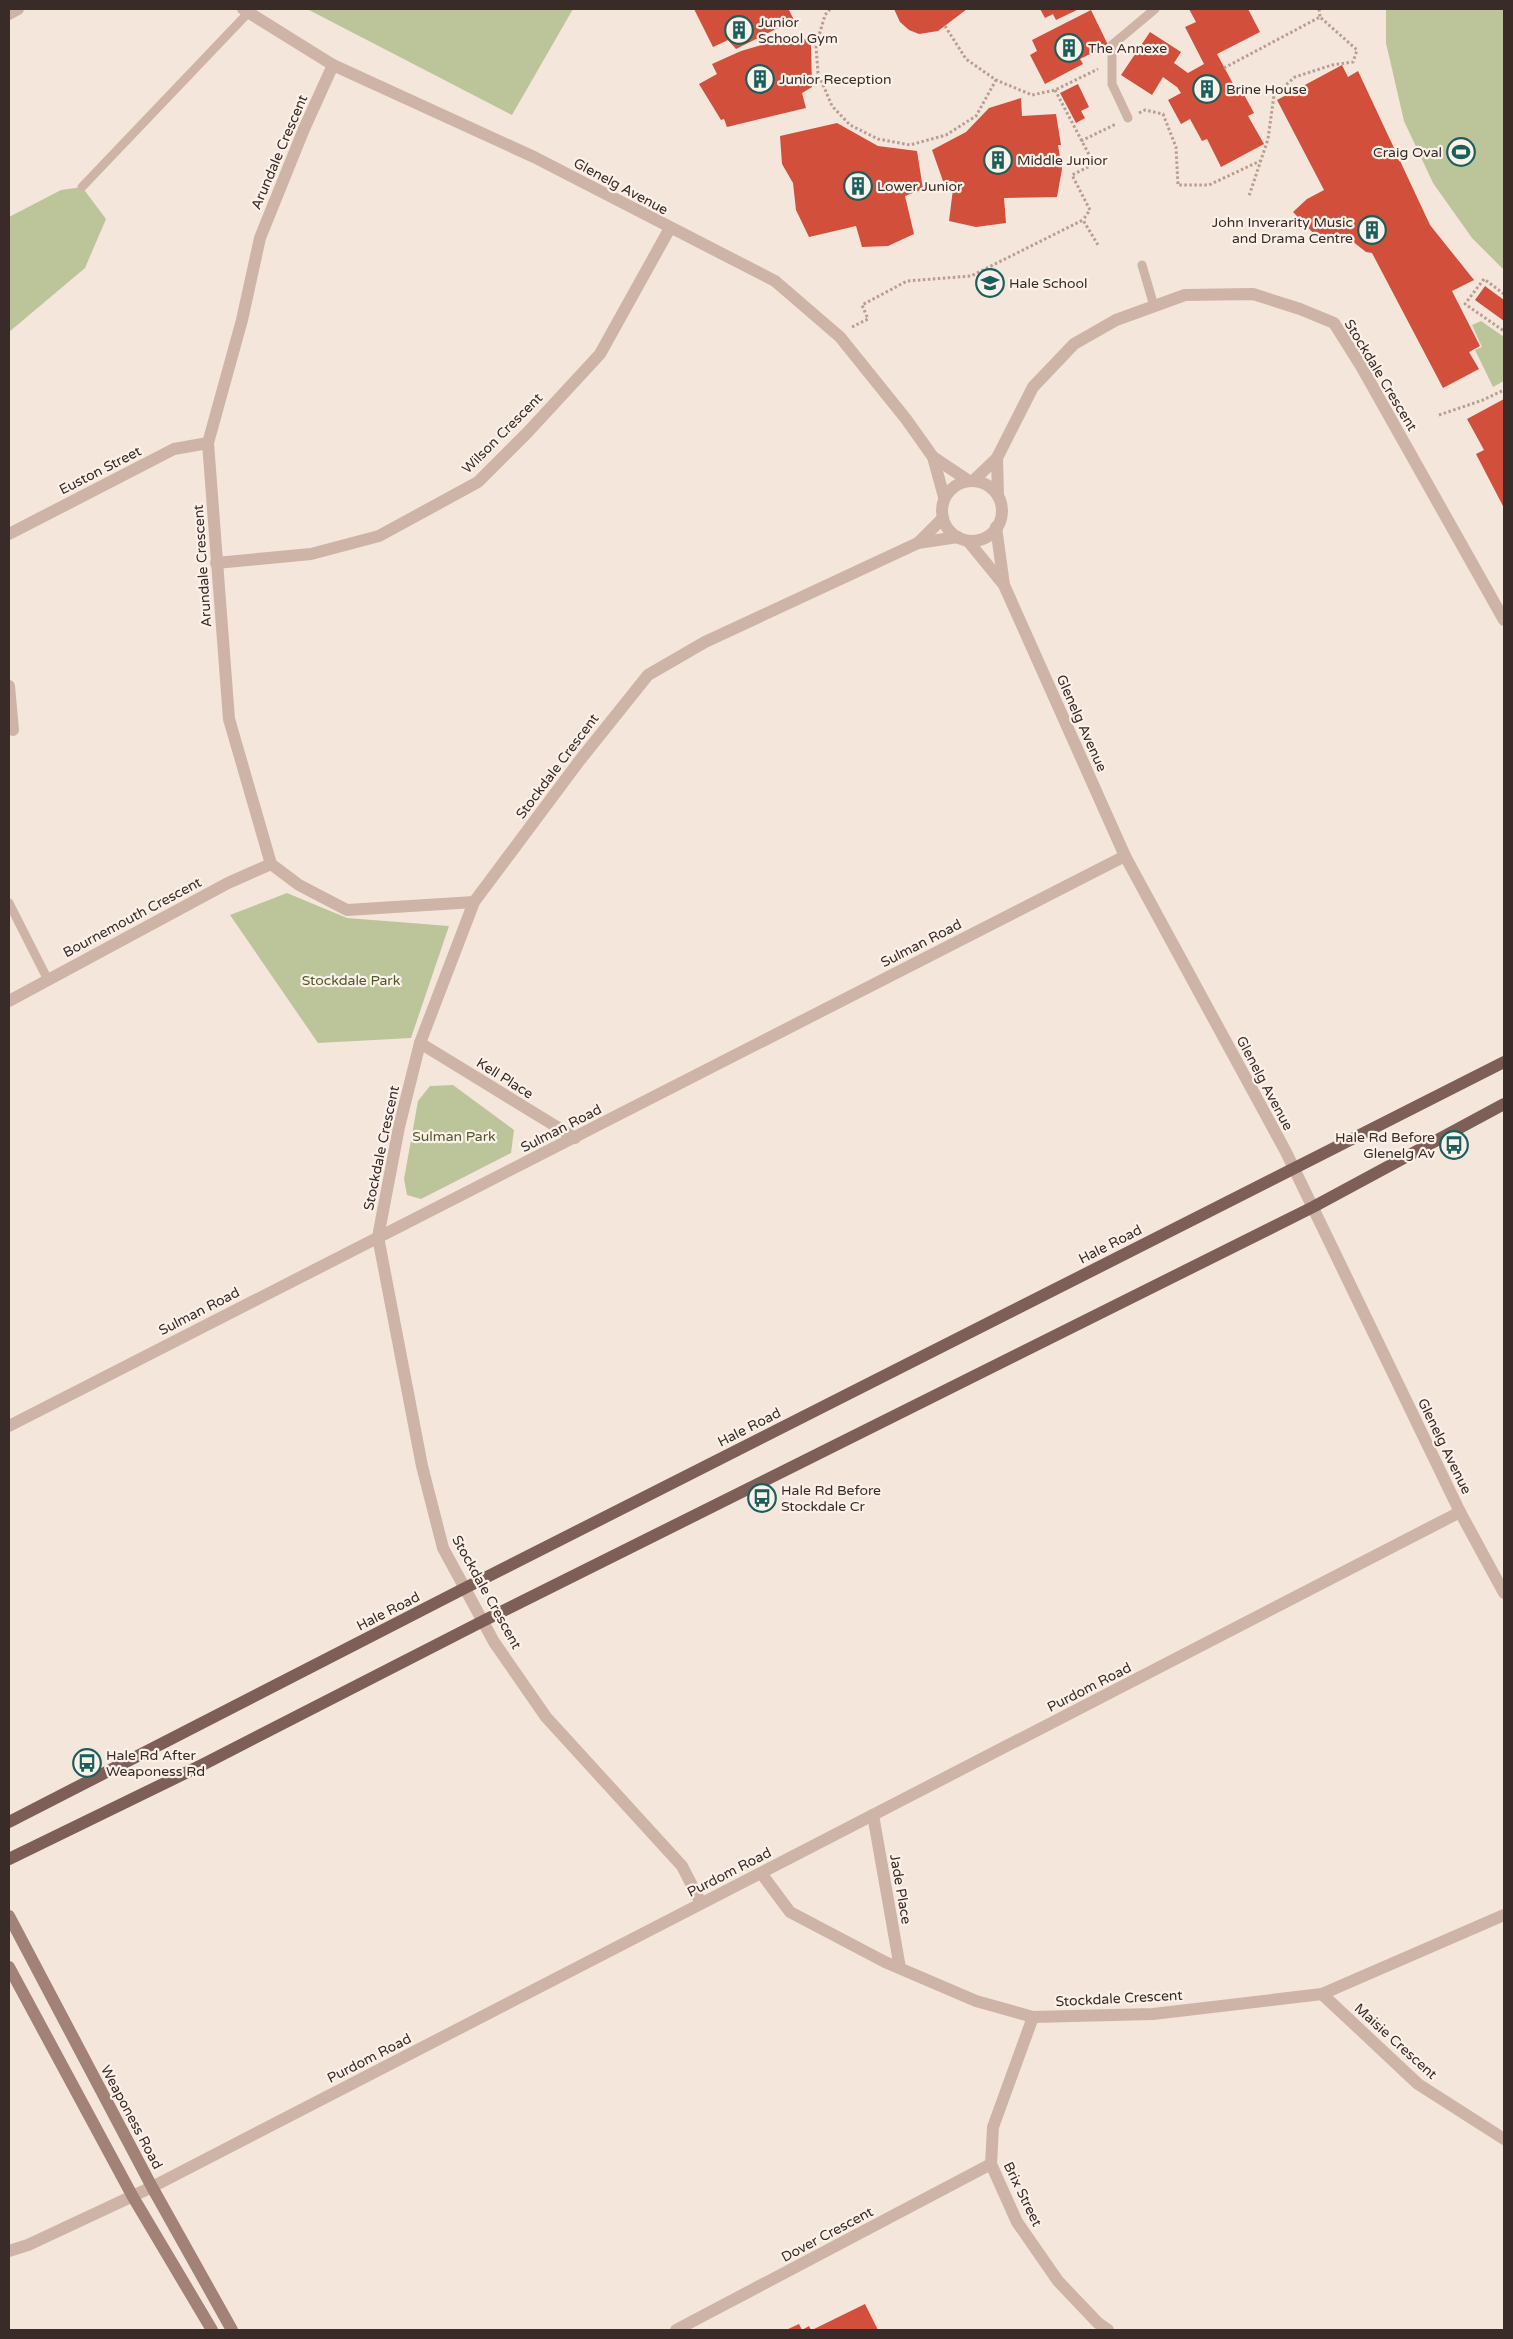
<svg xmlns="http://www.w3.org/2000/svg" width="1513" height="2339" viewBox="0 0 1513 2339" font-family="'Varela Round',sans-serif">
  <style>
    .green { fill: #bcc59a }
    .building { fill: #d24f3c }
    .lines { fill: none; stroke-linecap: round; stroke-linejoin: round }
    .path { stroke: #ba9d90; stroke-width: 3; stroke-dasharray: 2.5 2.5; stroke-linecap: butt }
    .lane { stroke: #ceb4a6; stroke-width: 9 }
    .street { stroke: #ceb4a6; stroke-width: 12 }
    .secondary { stroke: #a28277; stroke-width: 12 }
    .primary { stroke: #7d5f57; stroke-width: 12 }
    .labels { text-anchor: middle; stroke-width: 4.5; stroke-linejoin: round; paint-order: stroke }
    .poi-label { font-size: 14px; fill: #392b28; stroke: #fbf1e8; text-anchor: start }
    .street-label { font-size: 14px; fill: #392b28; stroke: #fbf1e8 }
    .park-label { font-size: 14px; fill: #4e5a29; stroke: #fbf1e8 }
  </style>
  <rect width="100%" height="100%" fill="#f4e6db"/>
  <g class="green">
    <path d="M307,9H573L512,115Z"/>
    <path d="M1386,9H1504V270L1472,238L1433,183L1404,121L1386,43Z"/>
    <path d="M82,187L106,219L85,268L9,332V217L61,190Z"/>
    <path d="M1481,321L1504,337V381L1493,387L1475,350L1482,347L1472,325Z"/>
    <path d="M287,893L347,918L449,926L411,1038L318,1043L230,915Z"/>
    <path d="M453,1085L514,1130L511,1153L421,1199L407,1195L404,1179L418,1101L430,1086Z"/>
  </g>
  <g class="building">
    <path d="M694,9H792L789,10L794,20L736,49L728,40L713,47Z"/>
    <path d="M894,9H967L938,31L919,34L909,30L900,22Z"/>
    <path d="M1040,9H1079L1056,20L1053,14L1045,18Z"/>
    <path d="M1189,9H1248L1260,32L1217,54L1238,93L1242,91L1254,113L1248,116L1264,144L1221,167L1207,139L1202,141L1190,119L1181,124L1168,100L1181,93L1177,87L1163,77L1152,95L1121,75L1150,32L1181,52L1174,63L1188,73L1204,64L1185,27L1196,22Z"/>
    <path d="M1091,10L1108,45L1080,59L1083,64L1045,84L1030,55L1037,51L1032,40Z"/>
    <path d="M806,39L811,45L812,87L802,93L806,108L727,127L724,119L721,120L699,84L717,74L712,64L741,51L772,42Z"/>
    <path d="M1342,65L1348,77L1358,71L1430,225L1474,280L1452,291L1480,346L1469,352L1479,369L1443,388L1372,253L1366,252L1347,237L1335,236L1319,239L1293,212L1307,199L1324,190L1277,100Z"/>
    <path d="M1078,84L1089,107L1081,111L1085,118L1076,123L1060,93Z"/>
    <path d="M1021,98L1022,116L1056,114L1061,145H1058L1062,169L1057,197L1004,198L1006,223L976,227L949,221L954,181H943L932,150L966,132L989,108Z"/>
    <path d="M837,123L878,146L917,151L923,189L905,196L914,234L888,246L862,247L856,226L809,237L796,210L793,183L782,164L780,136Z"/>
    <path d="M1485,286L1504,300V321L1475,300Z"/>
    <path d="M1504,399V508L1476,454L1484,450L1467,419Z"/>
    <path d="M865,2304L878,2330H812Z"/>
    <path d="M799,2324L802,2330L809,2326L811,2330H786Z"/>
  </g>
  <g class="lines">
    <g class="path">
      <path d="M830,9L825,15L816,46L818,73L832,106L850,125L878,139L910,145L946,135L976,116L996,80"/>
      <path d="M1319,9L1320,17"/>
      <path d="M945,26L966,59L996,80L1032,95L1055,90L1098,69"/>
      <path d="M1224,68L1320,17L1357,50L1353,62L1332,65L1295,77L1274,95L1268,139L1249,196"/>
      <path d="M1055,90L1094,164L1072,175L1090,210L1083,220"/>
      <path d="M1139,113L1145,110L1163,114L1176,147L1178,185H1209L1260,161"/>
      <path d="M1081,141L1116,124"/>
      <path d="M1504,294L1484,279L1465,304L1504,331"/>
      <path d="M852,327L868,319L862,305L907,281L971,276L1083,220L1098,245"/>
      <path d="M1439,415L1483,400L1504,390"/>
    </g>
    <g class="lane">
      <path d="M1128,118L1112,84V45L1155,9"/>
      <path d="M82,187L248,13"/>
      <path d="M1142,265L1154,306"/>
      <path d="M9,903L48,980"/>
    </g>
    <g class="street">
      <path d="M243,9L333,65L534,157L775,281L840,337L906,419L933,457L944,497"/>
      <path d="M9,14L18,9"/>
      <path d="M333,65L304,129L260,238L242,320L208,443L229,719L271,864L299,885L347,910L474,902"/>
      <path d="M933,457L969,481"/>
      <path d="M997,458L998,496"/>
      <path d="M974,480L997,458L1033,387L1074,344L1116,320L1185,295L1253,294L1300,309L1334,323L1361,366L1504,620"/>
      <circle cx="972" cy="511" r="30"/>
      <path d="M996,527L1004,585"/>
      <path d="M9,534L174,449L208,443"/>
      <path d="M968,541L1004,585L1125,856L1286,1152L1460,1512L1504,1593"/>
      <path d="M918,543L943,518"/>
      <path d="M216,563L311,554L379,536L478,482L527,433L600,354L670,228"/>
      <path d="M9,686L13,730"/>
      <path d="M9,1001L228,883L271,864"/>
      <path d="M420,1043L575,1138"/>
      <path d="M9,1426L1125,856"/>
      <path d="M873,1815L900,1968"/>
      <path d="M761,1873L790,1912L885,1962L976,2001L1033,2017L1153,2014L1322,1994L1504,1915"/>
      <path d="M701,1903L682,1866L546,1717L494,1642L443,1548L422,1466L378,1237L399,1127L420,1043L474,902L580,760L648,675L705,642L918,543L958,537"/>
      <path d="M1322,1994L1418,2084L1504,2139"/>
      <path d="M1033,2017L993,2127L991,2164L1017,2222L1058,2281L1098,2323L1108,2330"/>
      <path d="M9,2251L28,2245L152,2187L1460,1512"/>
      <path d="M676,2330L991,2164"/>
    </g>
    <g class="secondary">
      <path d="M9,1916L152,2187L232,2330"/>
      <path d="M9,1967L133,2197L212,2330"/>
    </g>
    <g class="primary">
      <path d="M9,1822L465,1588L1504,1062"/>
      <path d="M9,1859L202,1765L483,1621L1313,1207L1504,1104"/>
    </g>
  </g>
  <defs>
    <symbol id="building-ring" viewBox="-11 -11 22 22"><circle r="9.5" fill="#fbf1e8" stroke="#195f5c" stroke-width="1.5"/><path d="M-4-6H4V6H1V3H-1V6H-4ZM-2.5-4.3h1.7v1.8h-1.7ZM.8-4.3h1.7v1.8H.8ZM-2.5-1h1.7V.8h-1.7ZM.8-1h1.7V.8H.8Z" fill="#195f5c"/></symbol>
    <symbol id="stadium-ring" viewBox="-11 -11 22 22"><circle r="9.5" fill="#fbf1e8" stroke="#195f5c" stroke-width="1.5"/><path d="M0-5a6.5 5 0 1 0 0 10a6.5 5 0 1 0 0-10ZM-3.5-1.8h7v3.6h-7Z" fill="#195f5c"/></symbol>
    <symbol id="school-ring" viewBox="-11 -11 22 22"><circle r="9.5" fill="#fbf1e8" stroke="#195f5c" stroke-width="1.5"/><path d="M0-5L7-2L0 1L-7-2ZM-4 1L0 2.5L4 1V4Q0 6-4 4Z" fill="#195f5c"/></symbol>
    <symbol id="bus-ring" viewBox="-11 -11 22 22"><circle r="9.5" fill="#fbf1e8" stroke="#195f5c" stroke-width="1.5"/><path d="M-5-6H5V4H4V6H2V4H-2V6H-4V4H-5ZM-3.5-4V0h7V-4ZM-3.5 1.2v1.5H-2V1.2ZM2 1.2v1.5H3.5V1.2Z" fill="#195f5c"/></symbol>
  </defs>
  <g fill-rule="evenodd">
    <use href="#building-ring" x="723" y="14" width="32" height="32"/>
    <use href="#building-ring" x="1053" y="32" width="32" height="32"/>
    <use href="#building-ring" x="744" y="63" width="32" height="32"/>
    <use href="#building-ring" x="1191" y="73" width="32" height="32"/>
    <use href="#stadium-ring" x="1445" y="136" width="32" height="32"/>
    <use href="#building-ring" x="982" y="144" width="32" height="32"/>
    <use href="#building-ring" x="842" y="170" width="32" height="32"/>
    <use href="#building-ring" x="1356" y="214" width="32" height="32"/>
    <use href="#school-ring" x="974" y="267" width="32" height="32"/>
    <use href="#bus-ring" x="1438" y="1129" width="32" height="32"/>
    <use href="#bus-ring" x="746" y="1482" width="32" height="32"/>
    <use href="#bus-ring" x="71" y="1747" width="32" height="32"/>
  </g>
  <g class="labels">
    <g class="poi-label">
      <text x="758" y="27">Junior<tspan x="758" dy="16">School Gym</tspan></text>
      <text x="1088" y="53">The Annexe</text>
      <text x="779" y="84">Junior Reception</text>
      <text x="1226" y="94">Brine House</text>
      <text x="1442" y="157" text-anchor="end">Craig Oval</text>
      <text x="1017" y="165">Middle Junior</text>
      <text x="877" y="191">Lower Junior</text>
      <text x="1353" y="227" text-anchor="end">John Inverarity Music<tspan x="1353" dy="16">and Drama Centre</tspan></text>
      <text x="1009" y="288">Hale School</text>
      <text x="1435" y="1142" text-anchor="end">Hale Rd Before<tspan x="1435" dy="16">Glenelg Av</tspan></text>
      <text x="781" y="1495">Hale Rd Before<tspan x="781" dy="16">Stockdale Cr</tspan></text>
      <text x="106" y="1760">Hale Rd After<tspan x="106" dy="16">Weaponess Rd</tspan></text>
    </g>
    <g class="street-label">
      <text transform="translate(279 152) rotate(-67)" y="5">Arundale Crescent</text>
      <text transform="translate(621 186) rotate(28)" y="5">Glenelg Avenue</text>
      <text transform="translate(1381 375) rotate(59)" y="5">Stockdale Crescent</text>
      <text transform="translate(502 433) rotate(-45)" y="5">Wilson Crescent</text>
      <text transform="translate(100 470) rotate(-27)" y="5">Euston Street</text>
      <text transform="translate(202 566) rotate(-94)" y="5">Arundale Crescent</text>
      <text transform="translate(1082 723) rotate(66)" y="5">Glenelg Avenue</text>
      <text transform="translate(557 766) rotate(-53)" y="5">Stockdale Crescent</text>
      <text transform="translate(132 917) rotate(-28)" y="5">Bournemouth Crescent</text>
      <text transform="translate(921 943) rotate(-27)" y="5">Sulman Road</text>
      <text transform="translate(505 1078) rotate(32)" y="5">Kell Place</text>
      <text transform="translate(1265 1083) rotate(62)" y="5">Glenelg Avenue</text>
      <text transform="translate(561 1128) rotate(-27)" y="5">Sulman Road</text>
      <text transform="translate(381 1148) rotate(-78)" y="5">Stockdale Crescent</text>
      <text transform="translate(1110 1244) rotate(-27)" y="5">Hale Road</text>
      <text transform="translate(199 1311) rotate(-27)" y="5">Sulman Road</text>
      <text transform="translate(749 1427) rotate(-27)" y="5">Hale Road</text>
      <text transform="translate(1445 1446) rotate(64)" y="5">Glenelg Avenue</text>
      <text transform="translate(487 1592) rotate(61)" y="5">Stockdale Crescent</text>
      <text transform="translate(388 1611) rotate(-27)" y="5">Hale Road</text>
      <text transform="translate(1089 1687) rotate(-27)" y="5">Purdom Road</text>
      <text transform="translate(729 1872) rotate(-27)" y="5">Purdom Road</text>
      <text transform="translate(901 1889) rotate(80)" y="5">Jade Place</text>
      <text transform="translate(1119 1998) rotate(-3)" y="5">Stockdale Crescent</text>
      <text transform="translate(1396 2041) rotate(42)" y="5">Maisie Crescent</text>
      <text transform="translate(369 2058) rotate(-27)" y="5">Purdom Road</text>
      <text transform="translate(132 2117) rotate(62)" y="5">Weaponess Road</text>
      <text transform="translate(1023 2194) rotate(64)" y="5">Brix Street</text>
      <text transform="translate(827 2234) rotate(-28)" y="5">Dover Crescent</text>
    </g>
    <g class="park-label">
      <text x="351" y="985">Stockdale Park</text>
      <text x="454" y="1141">Sulman Park</text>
    </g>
  </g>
  <rect width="1513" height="2339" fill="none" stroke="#392b28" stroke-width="20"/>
</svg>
